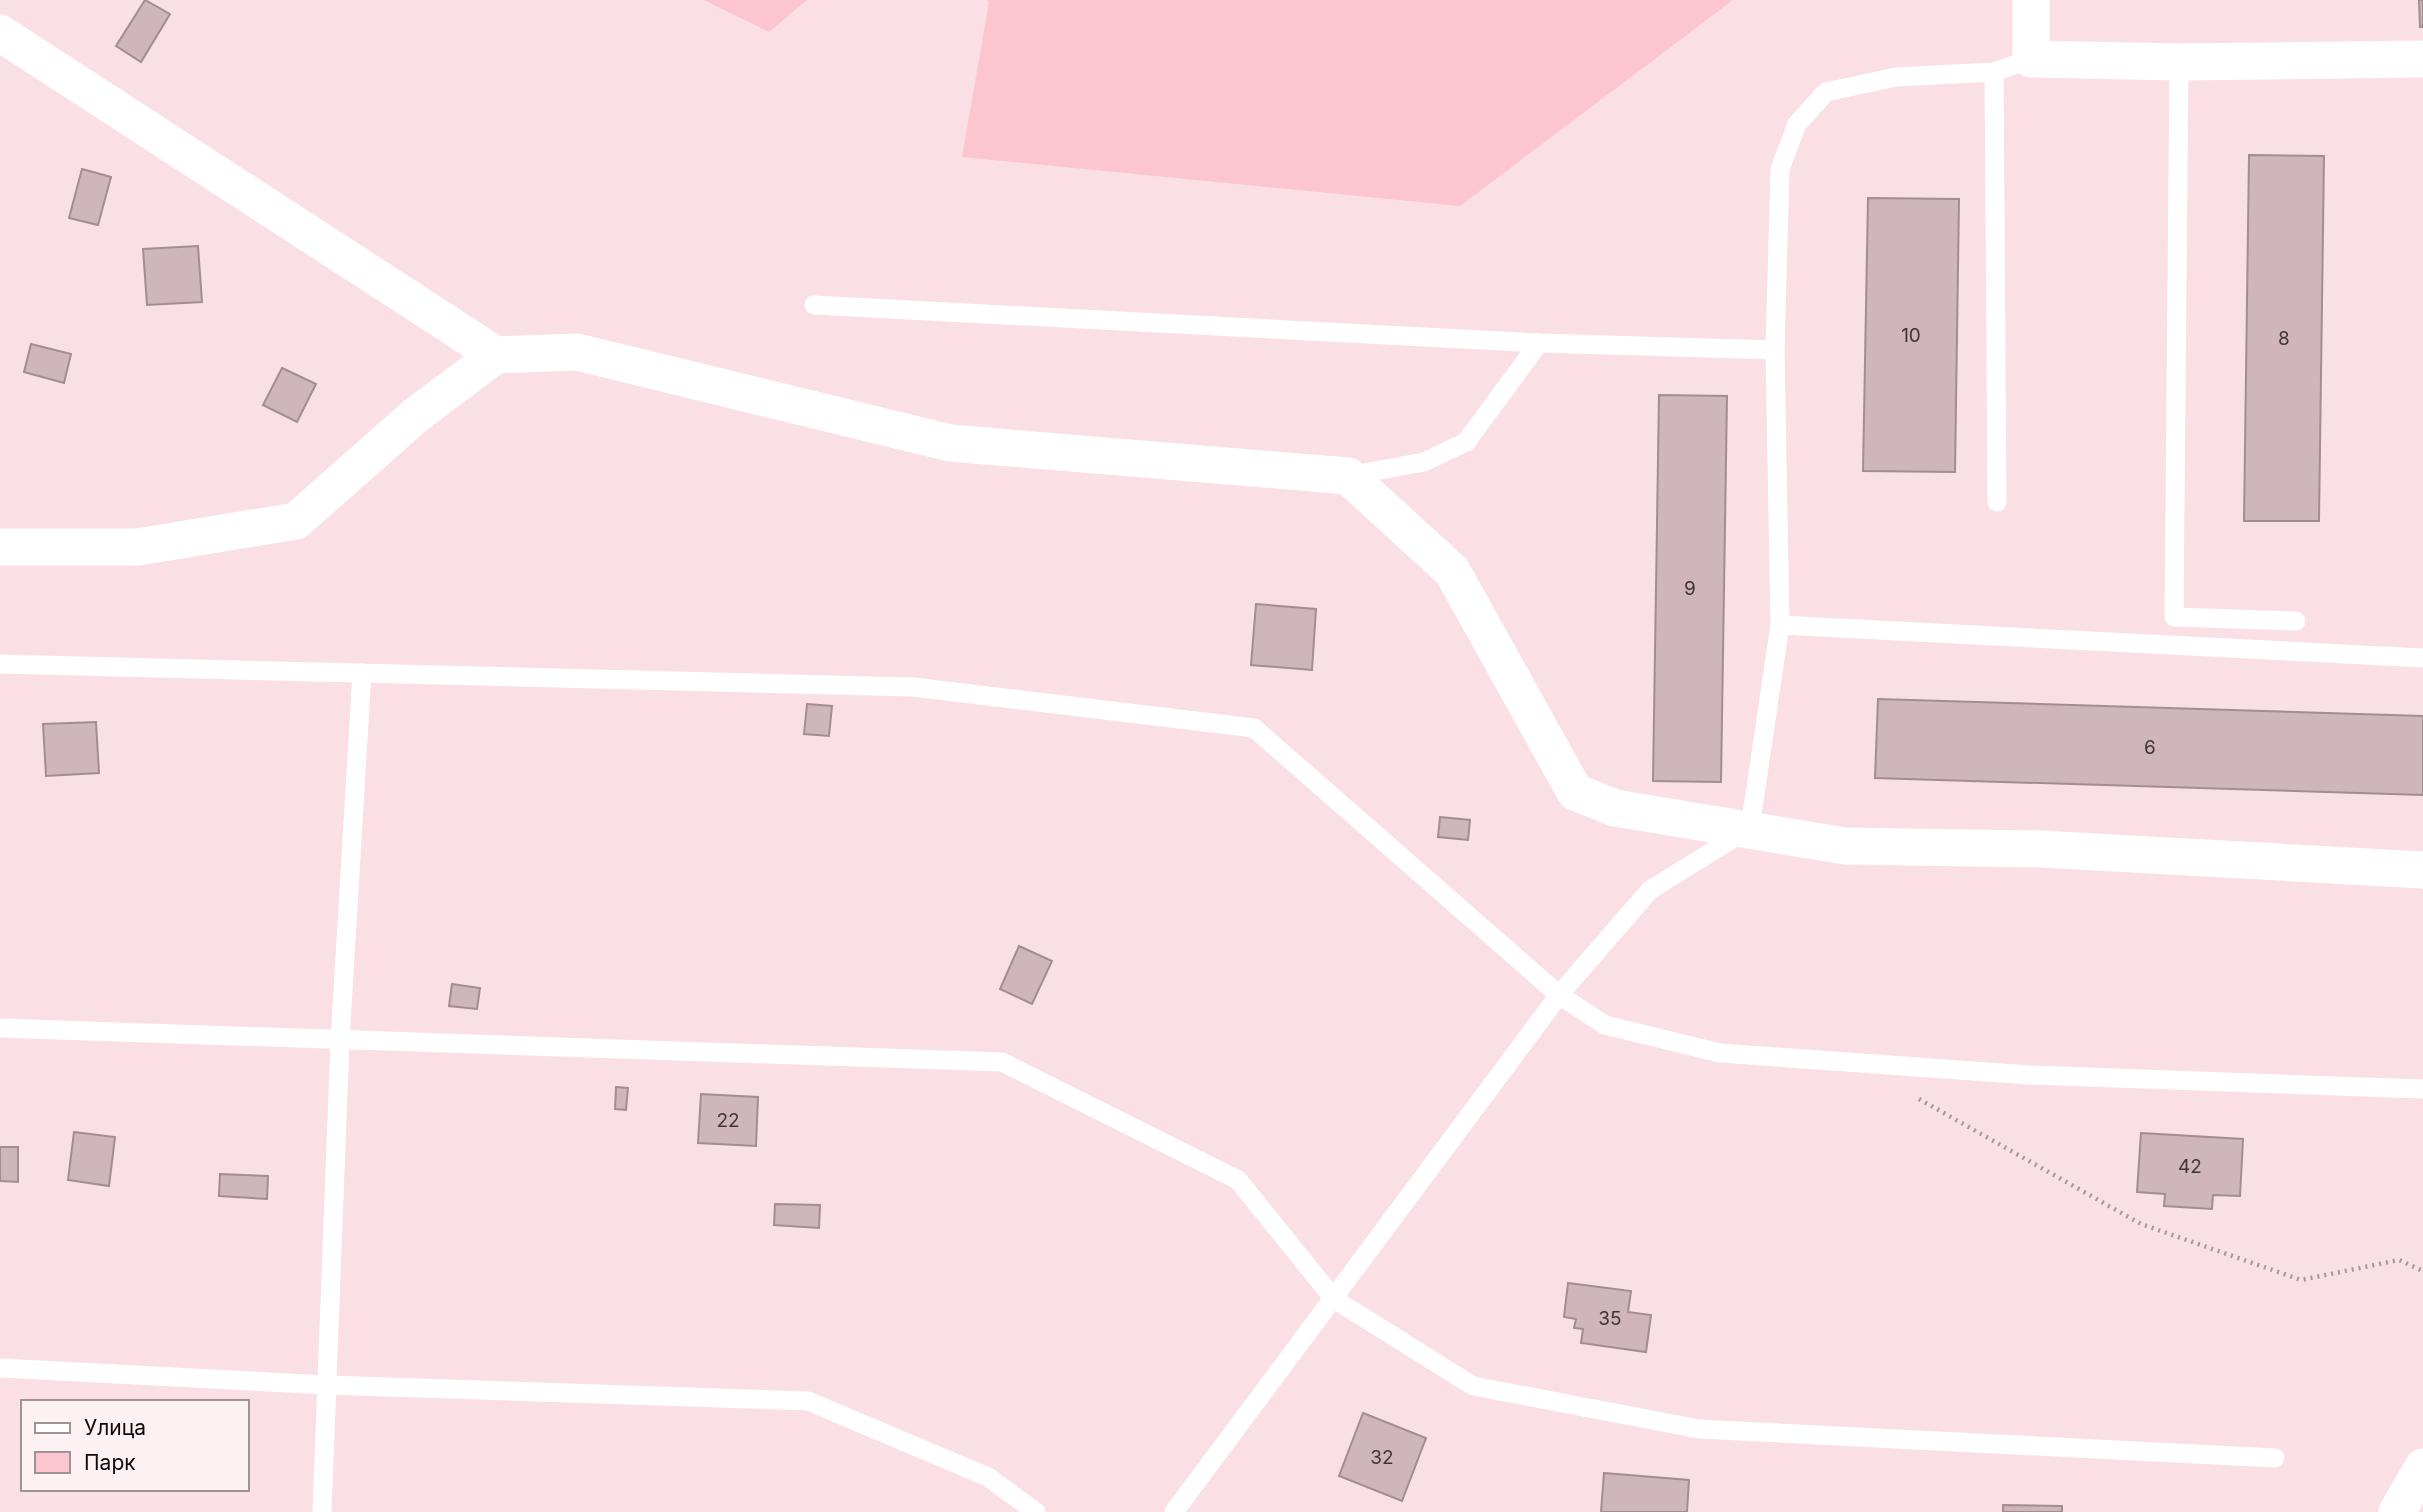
<svg xmlns="http://www.w3.org/2000/svg" width="2423" height="1512" viewBox="0 0 2423 1512" font-family="Inter,sans-serif">
  <style>
    .green { fill: #fdc5d0 }
    .building { fill: #d0b6bb; stroke: #a58c91; stroke-width: 2 }
    .lines { fill: none; stroke-linecap: round; stroke-linejoin: round }
    .path { stroke: #aa969a; stroke-width: 4.5; stroke-dasharray: 2 5; stroke-linecap: butt }
    .service { stroke: #fff; stroke-width: 19 }
    .minor { stroke: #fff; stroke-width: 37 }
    .labels { text-anchor: middle; stroke-width: 5; stroke-linejoin: round; paint-order: stroke }
    .number-label { font-size: 19px; fill: #413437 }
  </style>
  <rect width="100%" height="100%" fill="#fadfe4"/>
  <g class="green">
    <path d="M704,0H807L769,32Z"/>
    <path d="M986,0H1733L1460,206L962,157L989,2Z"/>
  </g>
  <g class="building">
    <path d="M145,0L170,14L141,62L116,46Z"/>
    <path d="M2419,0H2423V27H2420Z"/>
    <path d="M2249,155L2324,156L2319,521H2244Z"/>
    <path d="M82,169L111,177L98,225L69,218Z"/>
    <path d="M1868,198L1959,199L1955,472L1863,471Z"/>
    <path d="M198,246L202,302L147,305L143,249Z"/>
    <path d="M31,344L71,354L64,383L24,372Z"/>
    <path d="M282,368L316,384L297,422L263,405Z"/>
    <path d="M1659,395L1727,396L1721,782L1653,781Z"/>
    <path d="M1256,604L1316,609L1312,670L1251,665Z"/>
    <path d="M1878,699L2423,716V795L1875,778Z"/>
    <path d="M807,704L832,706L829,736L804,734Z"/>
    <path d="M96,722L99,773L46,776L43,724Z"/>
    <path d="M1440,817L1470,820L1468,840L1438,837Z"/>
    <path d="M1019,946L1052,961L1032,1004L1000,989Z"/>
    <path d="M452,984L480,988L477,1009L449,1006Z"/>
    <path d="M616,1087L628,1088L626,1110L615,1109Z"/>
    <path d="M701,1094L758,1097L756,1146L698,1143Z"/>
    <path d="M74,1132L115,1137L109,1186L68,1180Z"/>
    <path d="M2141,1133L2243,1139L2240,1196L2213,1195L2212,1209L2164,1206L2165,1194L2137,1192Z"/>
    <path d="M0,1147H18V1182L0,1181Z"/>
    <path d="M220,1174L268,1176L267,1199L219,1196Z"/>
    <path d="M775,1204L820,1205L819,1228L774,1225Z"/>
    <path d="M1568,1283L1631,1291L1628,1312L1651,1315L1646,1352L1581,1343L1583,1329L1574,1328L1576,1319L1564,1317Z"/>
    <path d="M1363,1413L1426,1438L1402,1501L1339,1476Z"/>
    <path d="M1604,1473L1689,1480L1687,1512H1601Z"/>
    <path d="M2003,1505L2062,1506V1512H2003Z"/>
  </g>
  <g class="lines">
    <path class="path" d="M1919,1099L2141,1224L2301,1280L2399,1260L2423,1271"/>
    <g class="service">
      <path d="M2179,62L2174,617L2296,621"/>
      <path d="M1994,72L1997,502"/>
      <path d="M814,305L1539,343"/>
      <path d="M1348,476L1424,462L1466,442L1539,343L1775,350"/>
      <path d="M1780,625L2423,658"/>
      <path d="M0,664L913,687L1254,728L1559,995L1605,1025L1720,1053L2029,1075L2423,1089"/>
      <path d="M0,1028L1002,1062L1238,1180L1334,1299L1473,1386L1699,1429L2275,1458"/>
      <path d="M0,1368L327,1385L808,1401L988,1477L1036,1512"/>
      <path d="M322,1512L340,1040L362,673"/>
      <path d="M1174,1512L1559,995L1650,890L1750,828L1780,625L1775,350L1780,169L1797,124L1826,92L1896,77L1994,72L2031,59"/>
    </g>
    <g class="minor">
      <path d="M2031,0V59L2179,62L2423,59"/>
      <path d="M0,33L496,355L577,352L950,443L1348,476L1452,571L1575,792L1615,808L1845,846L2041,849L2423,870"/>
      <path d="M0,547H138L296,521L416,415L496,355"/>
      <path d="M2397,1512L2423,1467"/>
    </g>
  </g>
  <g class="labels">
    <g class="number-label">
      <text x="1911" y="342">10</text>
      <text x="2284" y="345">8</text>
      <text x="1690" y="595">9</text>
      <text x="2150" y="754">6</text>
      <text x="728" y="1127">22</text>
      <text x="2190" y="1173">42</text>
      <text x="1610" y="1325">35</text>
      <text x="1382" y="1464">32</text>
    </g>
  </g>
  <rect x="21" y="1400" width="228" height="91" fill="#fcf1f3" stroke="#9e9496" stroke-width="2"/>
  <rect x="35" y="1423" width="35" height="10" fill="#ffffff" stroke="#9e9496" stroke-width="2"/>
  <text x="84" y="1435" font-size="21" fill="#11090b">Улица</text>
  <rect x="35" y="1452" width="35" height="21" fill="#fdc5d0" stroke="#9e9496" stroke-width="2"/>
  <text x="84" y="1470" font-size="21" fill="#11090b">Парк</text>
</svg>
